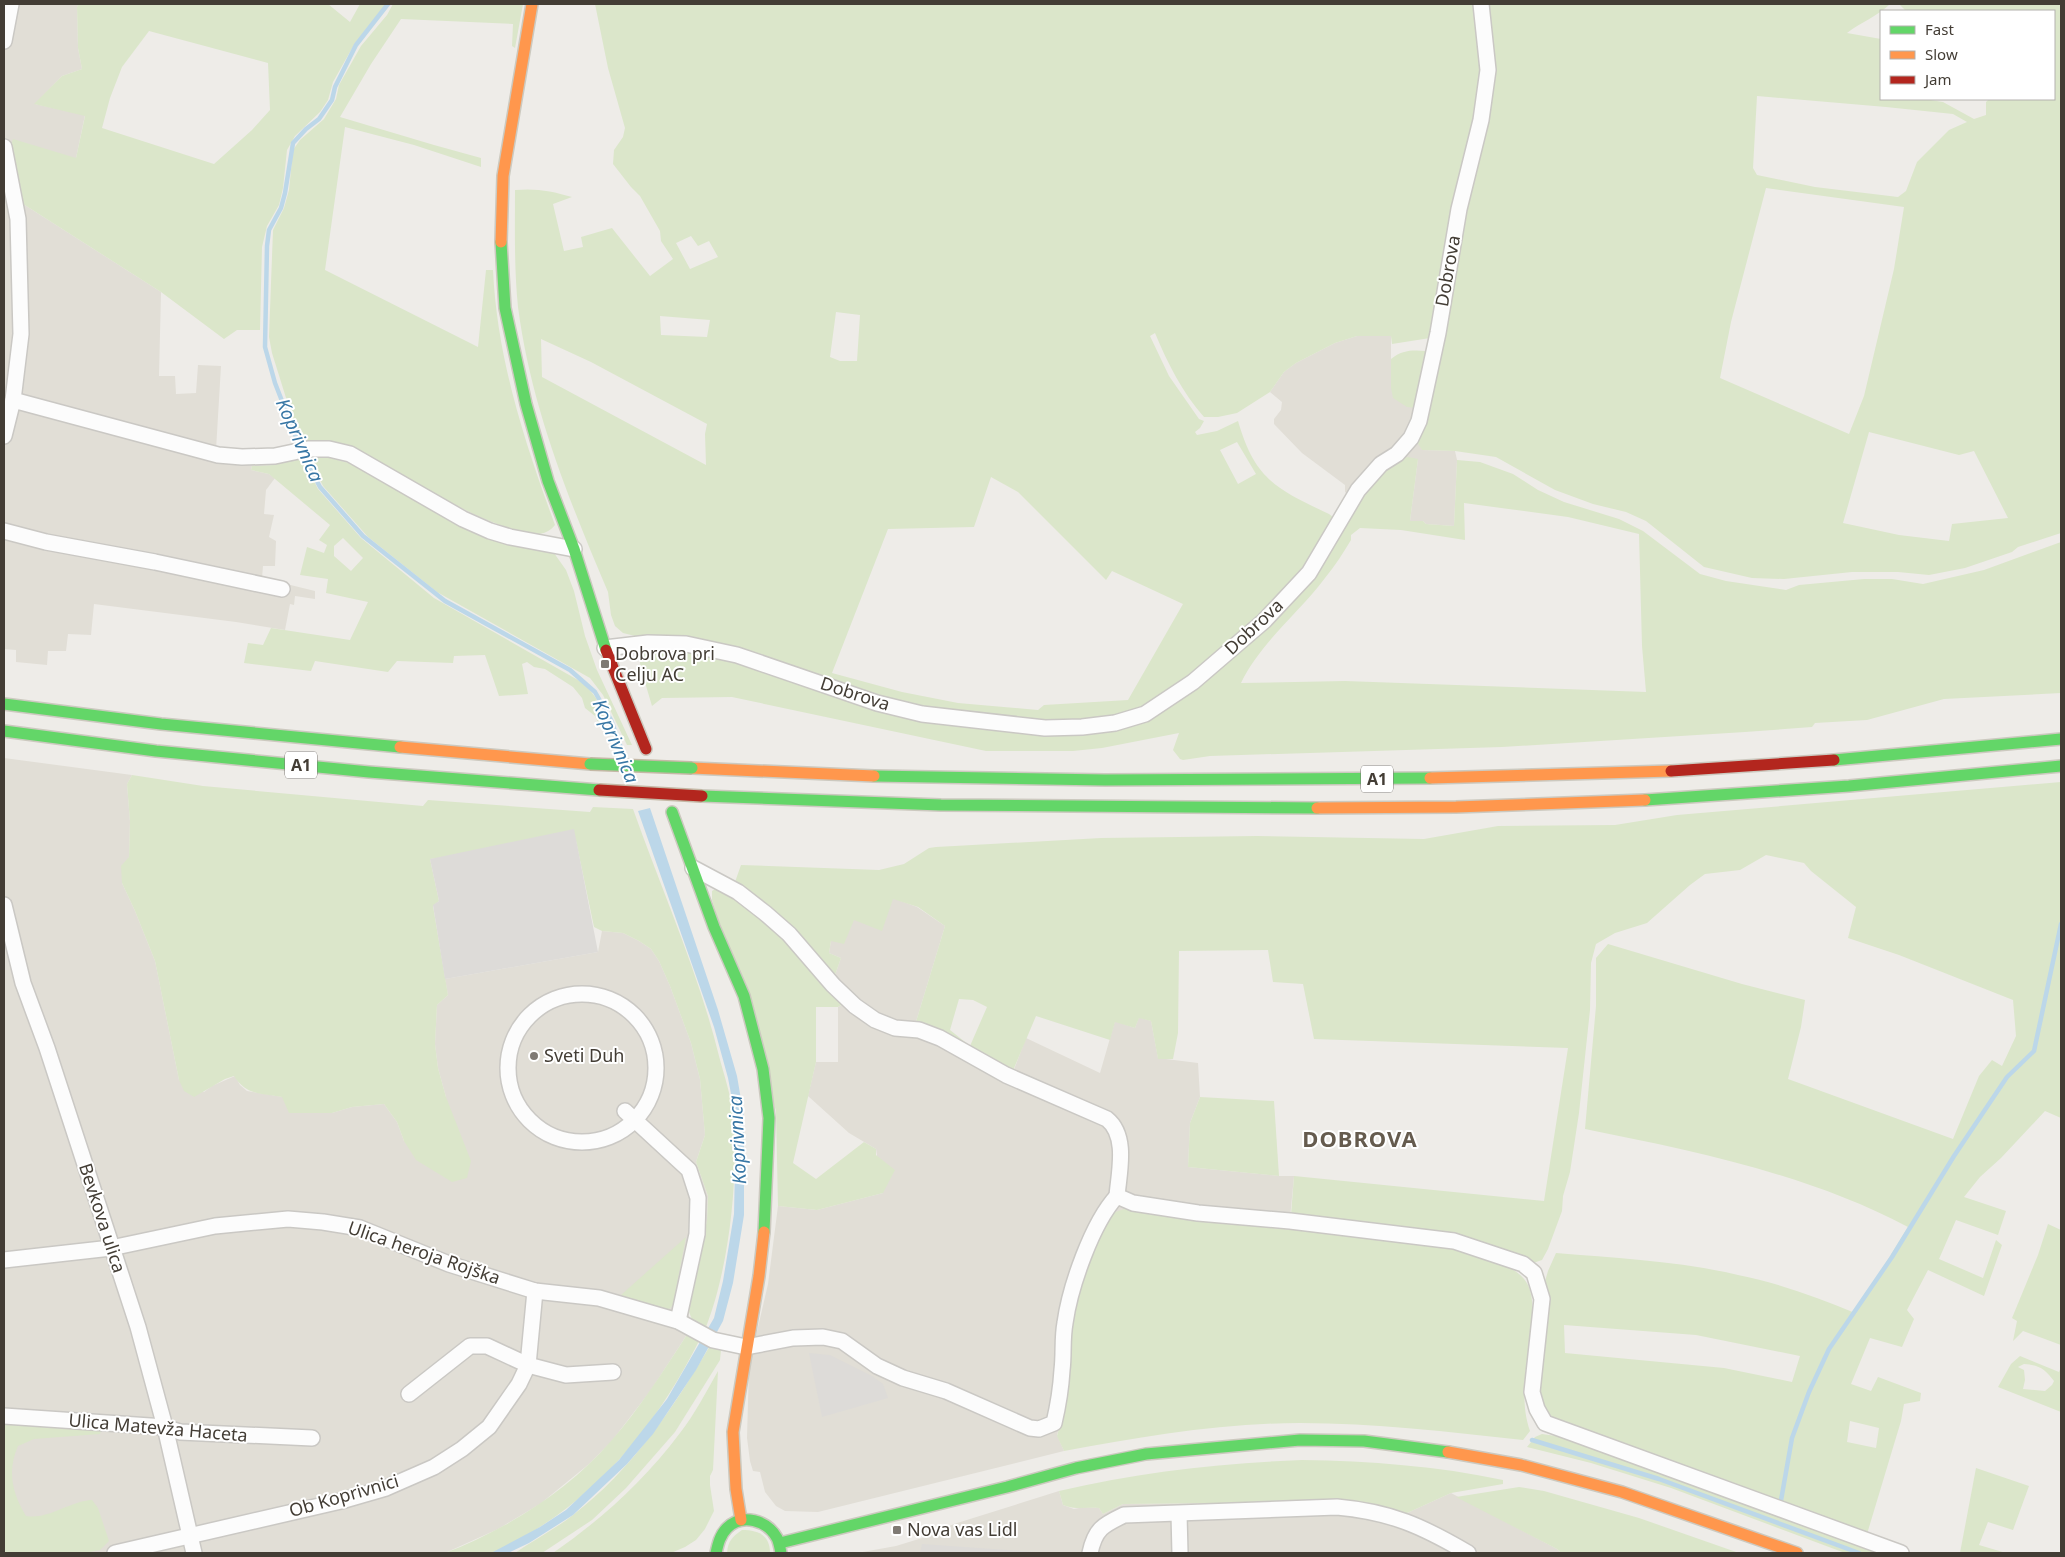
<svg xmlns="http://www.w3.org/2000/svg" width="2065" height="1557" viewBox="0 0 2065 1557" font-family="'Noto Sans',sans-serif">
  <style>
    .residential { fill: #e1ded6 }
    .green { fill: #dbe6ca; fill-rule: evenodd }
    .parking { fill: #dddbd8 }
    .water { fill: #bcd7e9 }
    .lines { fill: none; stroke-linecap: round; stroke-linejoin: round }
    .stream { stroke: #bcd7e9; stroke-width: 4.5 }
    .street-casing { stroke: #cac8c4; stroke-width: 18 }
    .fast-casing { stroke: #ccc9bf; stroke-width: 14 }
    .slow-casing { stroke: #ccc9bf; stroke-width: 14 }
    .jam-casing { stroke: #ccc9bf; stroke-width: 14 }
    .street { stroke: #fcfcfc; stroke-width: 15 }
    .fast { stroke: #63d668; stroke-width: 11 }
    .slow { stroke: #ff974d; stroke-width: 11 }
    .jam { stroke: #b3261e; stroke-width: 11 }
    .fast-bridge-casing { stroke: #c4b8a5; stroke-width: 14; stroke-linecap: butt }
    .jam-bridge-casing { stroke: #c4b8a5; stroke-width: 14; stroke-linecap: butt }
    .fast-bridge { stroke: #63d668; stroke-width: 11 }
    .jam-bridge { stroke: #b3261e; stroke-width: 11 }
    .poi-dot { fill: #7f7a74; stroke: #fff; stroke-width: 2 }
    .labels { text-anchor: middle; stroke-width: 4; stroke-linejoin: round; paint-order: stroke }
    .shield { fill: #fff; stroke: #7b7772; stroke-width: 1 }
    .shield-label { font-size: 16px; font-weight: bold; fill: #433d35 }
    .street-label { font-size: 18px; fill: #433d35; stroke: #fff }
    .poi-label { font-size: 18px; fill: #433d35; stroke: #fff; text-anchor: start }
    .water-label { font-size: 19px; font-style: italic; fill: #3877a5; stroke: #fff }
    .district-label { font-size: 22px; font-weight: bold; letter-spacing: 1px; fill: #655b4e; stroke: #fff }
  </style>
  <rect width="100%" height="100%" fill="#eeece8"/>
  <g class="residential">
    <path d="M4,4H79L77,7L78,48L82,69L62,76L35,104L85,115L76,158L20,202L161,292L159,376H175L176,394L196,393L198,365L221,366L216,450L301,455L274,465L252,466L251,470L269,474L275,478L266,490L264,514L274,515L269,537L276,541L275,566H263L262,578L315,591V599L295,596L294,605L290,604L285,630L236,622L94,604L91,635L68,634L66,651H48L47,665L16,662V650L4,649Z"/>
    <path d="M1372,335L1391,336V387L1418,408L1422,450L1455,451L1457,460L1454,526L1426,524L1423,521H1410L1418,459L1357,501L1345,492V485L1302,453L1274,424V419L1281,410L1282,402L1270,392L1284,372L1296,363L1335,343L1357,336Z"/>
    <path d="M4,758L132,775L127,784L130,822L129,857L122,883L135,911L155,961L179,1080L204,1092L212,1086L235,1076L240,1085L247,1091L283,1097L332,1113L352,1107L384,1104L397,1122L404,1141L446,1097L438,1068L435,1044L437,1005L448,995L445,979L598,952L602,931L623,933L639,941L651,949L659,961L670,986L691,1043L700,1079L705,1135L696,1162L708,1196L707,1220L689,1312L688,1333L651,1390L611,1442L589,1464L540,1504L498,1529L445,1553H4Z"/>
    <path d="M893,898L917,907L945,926L915,1025L1013,1072L1026,1038L1100,1073L1115,1021L1135,1028L1139,1017L1151,1021L1158,1058L1198,1063L1200,1097L1190,1123L1188,1167L1279,1176H1294L1289,1229L1266,1227L1124,1209L1057,1435L1064,1451L818,1512L785,1511L776,1506L765,1492L760,1472L753,1471L750,1461L747,1438L749,1366L768,1284L778,1206L817,1210L883,1193L876,1149L849,1133L808,1096L816,1062H838V1007L845,1003L834,992L835,975L841,958L829,953L831,941L854,920Z"/>
    <path d="M1059,1491L1063,1505L1074,1509L1084,1507L1099,1508L1103,1514L1123,1504L1339,1502L1405,1514L1451,1493L1557,1549L1561,1553H857L896,1546L922,1538L954,1524Z"/>
  </g>
  <g class="green">
    <path d="M79,4H328L350,22L360,4H386L383,11L355,43L333,82L328,100L320,112L295,136L287,150L283,188L279,205L267,226L262,247L260,330H237L224,339L161,292L20,202L11,145L13,139L76,158L85,116L34,104L62,76L82,69L78,48L77,7ZM149,31L268,63L270,110L252,130L214,164L102,128L110,98L122,67Z"/>
    <path d="M393,4H523L515,48L512,46L513,24L401,19L371,64L340,117L434,145L481,158V167L414,145L345,127L325,270L478,347L486,270H493C497,359 525,443 555,525C551,530 546,533 539,534C529,535 518,531 509,528C453,510 407,474 355,449L339,444L301,446L272,353L269,337L273,230L284,208L289,190L293,150L300,140L324,119L336,99L339,85L361,46L387,15Z"/>
    <path d="M595,4H1890C1878,16 1861,22 1847,33L1881,39V99H1924L1943,102L1974,119L1986,115V102L1989,99H2054V11H1906L1899,4H2061V533L2018,547L2012,552L1965,568L1929,575L1898,572H1852L1784,579L1752,578L1704,567L1646,521L1626,512L1593,504L1555,490L1496,457L1455,451L1422,450L1415,439L1418,408L1407,407L1393,398L1391,388V359C1402,350 1412,350 1426,351L1435,341L1456,193L1449,222L1446,253L1430,338L1392,344L1391,336H1357L1335,343L1296,363L1284,372L1270,392L1237,413L1218,417H1204C1182,392 1168,364 1155,333L1150,336L1169,376L1199,419L1204,421L1200,428L1195,432L1197,435L1217,431L1238,421C1255,480 1277,489 1329,514L1337,520L1311,561L1251,626L1156,702L1108,719L1050,723L944,712L893,701L687,638L635,636L623,633L615,626L611,615L608,592C569,500 531,407 518,307C514,268 515,229 515,190C536,188 552,191 572,197L553,204L564,251L583,247L581,237L612,228L650,276L673,259L661,241L660,231L640,196L631,187L613,164L614,150L623,137L625,128L608,68ZM1757,96L1886,107L1953,114L1967,122L1949,130L1917,162L1906,191L1898,197L1815,187L1757,175L1753,168ZM1766,188L1904,207L1894,269L1864,396L1849,434L1720,378L1731,322ZM691,236L698,246L709,241L718,257L690,269L676,243ZM836,312L860,315L857,361H840L830,357ZM660,316L710,320L707,337L661,335ZM541,339L591,362L707,424L705,434L706,465L542,377ZM1869,432L1959,455L1974,451L2008,518L1952,524L1949,541L1899,535L1843,523ZM1237,442L1256,474L1238,484L1220,450ZM991,477L1018,492L1106,580L1112,571L1183,604L1128,700L1044,705L1038,710L958,703L902,692L832,673L888,529L974,527Z"/>
    <path d="M311,453L349,463L368,472L482,537L521,547L548,550L554,553L566,570L574,591L585,636L597,670L632,745H627L603,695L590,678L437,592L368,537L323,486L307,454Z"/>
    <path d="M301,455L318,489L361,538L434,598L585,684L596,698L607,723L598,722L595,716L585,708L582,698L573,687L545,669L534,667L527,662L522,664L528,694L499,696L485,655L454,656L453,663L397,661L388,672L315,661L311,671L244,663L248,643L263,645L271,628L350,640L368,602L326,593L328,579L300,575L307,547L324,553L327,545L319,540L330,525L269,474L251,470L252,466L274,465ZM343,538L363,558L351,571L334,556V546Z"/>
    <path d="M1408,457L1418,459L1410,521H1423L1426,524L1454,526L1457,460L1480,462L1513,474L1538,490L1564,502L1619,519L1643,531L1700,574L1726,581L1773,588L1786,590L1799,585L1864,579H1892L1923,584L1984,570L2061,542V693L1944,699L1867,720L1815,723L1812,727L1745,732L1502,747L1210,756L1183,760L1180,759L1173,750L1179,733L1102,748L1073,751H986L732,697L662,698L652,706L641,669L639,657L647,651L678,649L742,662L798,682L1058,734L1081,735L1122,728L1153,717L1182,699L1210,677L1296,595L1369,485L1396,459ZM1464,503L1568,517L1639,534L1642,646L1646,692L1345,681L1241,683C1261,642 1298,614 1325,578C1335,566 1343,553 1351,540V535L1360,528L1401,530L1465,540Z"/>
    <path d="M132,775L203,786L423,806L428,800L590,812L593,807L633,809C662,891 698,971 719,1056C724,1075 731,1095 733,1115C739,1178 729,1268 706,1327L693,1322L689,1312L707,1220L708,1196L696,1162L705,1135L700,1079L691,1043L670,986L659,961L651,949L639,941L623,933L602,931L594,927L576,841L430,859L439,901L433,906L448,995L437,1005L435,1044L438,1068L446,1097L471,1161L467,1178L452,1182L416,1160L404,1141L397,1122L384,1104L352,1107L332,1113H289L282,1097C261,1093 247,1096 234,1076L225,1079L194,1097L184,1091L179,1080L155,961L135,911L122,883L121,866L129,857L130,822L127,784Z"/>
    <path d="M2061,782V1118L2045,1111L2001,1158L1980,1177L1964,1197L2006,1211L1998,1235L1956,1220L1939,1259L1983,1278L1996,1240L2002,1245L1984,1296L1928,1270L1907,1310L1914,1319L1902,1347L1870,1338L1851,1384L1871,1391L1878,1377L1921,1393L1920,1401L1904,1404L1901,1421L1867,1534L1561,1425L1547,1412L1537,1395L1543,1288L1548,1271L1556,1253C1616,1258 1679,1261 1738,1275C1778,1283 1817,1297 1855,1313L1908,1227C1808,1174 1694,1151 1585,1129L1596,1006V958L1608,944L1742,984L1805,1000L1801,1027L1788,1079L1953,1139L1979,1076L1992,1060L2002,1066L2016,1036L2013,1000L1899,955L1848,938L1856,907L1811,871L1804,863L1766,855L1740,870L1705,874L1690,885L1647,923L1615,933L1596,944L1591,963L1590,1010L1579,1113L1570,1172L1563,1196L1562,1211L1548,1249L1542,1260L1533,1263L1291,1215L1294,1176L1544,1201L1568,1048L1314,1039L1303,984L1273,982L1268,950L1179,951L1178,1033L1173,1059H1158L1151,1021L1139,1018L1135,1028L1115,1022L1110,1040L1036,1016L1012,1073L915,1025L945,926L918,907L893,899L882,931L854,920L844,944L831,941L829,953L841,958L835,975L800,934L773,910L735,882L741,865L879,870L904,864L929,848L936,847L1101,838L1257,836L1424,839L1498,826L1615,825L1677,815ZM959,999L973,1000L987,1007L970,1046L950,1030ZM1564,1325L1696,1335L1800,1356L1792,1382L1724,1368L1565,1353ZM1850,1421L1879,1428L1876,1448L1847,1442Z"/>
    <path d="M717,888L768,922L845,1003L838,1007H816V1062L793,1163L816,1179L864,1142L876,1149V1155L895,1170L883,1193L817,1210L778,1206L776,1111L712,900V891Z"/>
    <path d="M1200,1097L1274,1101L1279,1176L1188,1167L1190,1123Z"/>
    <path d="M1124,1209C1170,1216 1217,1222 1264,1227C1315,1233 1505,1237 1528,1285C1535,1300 1532,1317 1530,1334C1527,1366 1519,1400 1530,1431L1523,1440C1449,1432 1374,1423 1300,1423C1220,1423 1142,1437 1064,1451L1057,1436L1062,1417L1069,1326L1078,1288L1110,1214Z"/>
    <path d="M2048,1224L2061,1230V1345L2023,1331L2013,1341L2017,1321L2012,1318L2038,1255Z"/>
    <path d="M686,1237L673,1305L669,1309L663,1310L621,1295Z"/>
    <path d="M688,1333L700,1339C660,1419 604,1491 525,1536C515,1541 503,1551 491,1553C477,1556 460,1553 445,1553C507,1529 568,1491 611,1441C640,1408 664,1370 688,1333Z"/>
    <path d="M711,1344L721,1350L720,1360L675,1432L626,1488L592,1520L542,1553H515C534,1540 555,1529 573,1515C632,1470 674,1407 711,1344Z"/>
    <path d="M2020,1356L2059,1372L2061,1367V1412L1998,1387L2011,1364ZM2024,1364C2039,1365 2045,1369 2054,1381L2052,1385L2045,1391L2023,1389L2025,1380L2024,1370L2018,1367Z"/>
    <path d="M718,1371L713,1470L710,1476V1485L714,1511L705,1529L696,1540L685,1547L671,1553H553C603,1518 643,1482 680,1433C695,1414 706,1392 718,1371Z"/>
    <path d="M4,1423C36,1429 69,1426 101,1430L100,1434L34,1439L18,1446C7,1471 12,1493 26,1516C48,1520 70,1501 92,1500L98,1508L109,1541L100,1550L85,1553H4Z"/>
    <path d="M1542,1434L1556,1436L1708,1485L1886,1553H1845L1671,1488L1591,1463L1527,1447L1535,1437Z"/>
    <path d="M1302,1460C1370,1461 1437,1466 1503,1480V1484L1451,1493L1405,1514L1339,1502L1123,1504L1103,1514L1099,1508C1086,1507 1075,1510 1063,1505L1059,1491C1139,1472 1221,1463 1302,1460Z"/>
    <path d="M1976,1468L2029,1486L2013,1530L1988,1522L1979,1545L2006,1553H1960Z"/>
    <path d="M1519,1487L1544,1491L1639,1518L1739,1553H1561L1557,1549L1456,1497Z"/>
    <path d="M742,1530C758,1530 770,1535 770,1553H727C728,1541 732,1537 742,1530Z"/>
  </g>
  <g class="parking">
    <path d="M574,829L598,952L445,979L433,905L439,901L430,859Z"/>
    <path d="M809,1353L830,1355L872,1376L883,1384L888,1398L822,1417Z"/>
    <path d="M922,1544L1050,1553H920Z"/>
  </g>
  <path class="water" d="M650,808L718,1010L737,1076L744,1117V1215L733,1283L723,1321L696,1370L653,1434L627,1464L573,1515L529,1543L508,1553H491L540,1527L566,1510L619,1460L667,1399L714,1318L723,1281L734,1214L736,1120L728,1078L714,1027L638,811Z"/>
  <g class="lines">
    <g class="stream">
      <path d="M388,4L356,45L335,87L332,100L319,119L306,129L293,143L285,193L281,208L269,230L267,246L265,347L275,383L303,455L320,487L363,536L445,601L570,670L595,692L611,720L624,756"/>
      <path d="M1532,1440L1659,1479L1859,1553"/>
      <path d="M1780,1506L1792,1438L1809,1392L1829,1349L1892,1257L1954,1156L2007,1077L2034,1051L2061,924"/>
    </g>
    <defs>
      <g id="street">
        <path d="M4,41L11,4"/>
        <path d="M4,147L18,219L21,334L13,400L4,436"/>
        <path d="M13,400L218,455L242,457L275,456L308,449H329L350,454L463,519L490,531L510,537L574,549"/>
        <path d="M4,531L46,542L155,562L282,589"/>
        <path d="M605,648L648,643L686,644L737,655L877,703L922,714L1045,728L1082,727L1115,723L1145,714L1193,682L1264,621L1309,573L1358,490L1381,464L1397,454L1411,438L1419,421L1438,333L1459,209L1481,120L1488,70L1481,4"/>
        <path d="M693,868L738,892L765,913L789,934L833,985L855,1006L875,1020L895,1028L919,1030L940,1038L1006,1075L1107,1119C1128,1136 1119,1172 1117,1196"/>
        <path d="M4,905L23,983L47,1048L138,1327L165,1427L194,1553"/>
        <circle cx="582" cy="1068" r="74"/>
        <path d="M625,1111L689,1170L698,1198L697,1234L678,1321"/>
        <path d="M4,1260L111,1248L215,1226L288,1219L323,1222L360,1228L449,1264L535,1291L599,1298L678,1321L713,1340L746,1347L793,1338L823,1337L842,1341L877,1366L903,1378L946,1391L1030,1428L1039,1429L1054,1423C1058,1406 1061,1387 1062,1370C1064,1354 1062,1339 1065,1323C1070,1287 1092,1223 1117,1196L1133,1203L1198,1213L1290,1221L1454,1241L1523,1264L1534,1273L1542,1299L1532,1392L1537,1409L1545,1423L1901,1553"/>
        <path d="M409,1394L470,1346H487L528,1365L566,1375L613,1372"/>
        <path d="M4,1416L165,1427L180,1432L312,1438"/>
        <path d="M1179,1514L1180,1553"/>
        <path d="M115,1553L341,1501L386,1488L434,1467L462,1449L489,1427L519,1384L528,1365L535,1291"/>
        <path d="M1090,1553C1095,1529 1103,1525 1124,1515L1337,1507C1391,1512 1422,1526 1468,1553"/>
      </g>
      <g id="fast">
        <path d="M501,242L505,308L526,404L548,481L574,549L606,650"/>
        <path d="M4,704L161,724L400,747"/>
        <path d="M4,731L156,751L369,772L599,790"/>
        <path d="M1834,760L2061,739"/>
        <path d="M874,776L1105,780L1430,778"/>
        <path d="M702,796L941,805L1317,808"/>
        <path d="M1645,800L1849,786L2061,766"/>
        <path d="M672,812L714,927L744,996L763,1069L769,1118L764,1232"/>
        <path d="M780,1543L1007,1487L1076,1468L1146,1454L1300,1440L1364,1441L1448,1452"/>
        <path d="M716,1553C718,1544 720,1535 727,1528C742,1513 767,1520 777,1538C779,1542 780,1548 781,1553"/>
      </g>
      <g id="slow">
        <path d="M501,242L503,176L532,4"/>
        <path d="M400,747L590,764"/>
        <path d="M692,768L874,776"/>
        <path d="M1430,778L1671,771"/>
        <path d="M1317,808L1456,807L1645,800"/>
        <path d="M1448,1452L1521,1465L1622,1492L1797,1553"/>
        <path d="M741,1520L736,1489L733,1432L759,1276L764,1232"/>
      </g>
      <g id="jam">
        <path d="M606,650L646,749"/>
        <path d="M1671,771L1834,760"/>
      </g>
    </defs>
    <use href="#street" class="street-casing"/>
    <use href="#fast" class="fast-casing"/>
    <use href="#slow" class="slow-casing"/>
    <use href="#jam" class="jam-casing"/>
    <use href="#street" class="street"/>
    <use href="#fast" class="fast"/>
    <use href="#slow" class="slow"/>
    <use href="#jam" class="jam"/>
    <defs>
      <path id="fast-bridge" d="M590,764L692,768"/>
      <path id="jam-bridge" d="M599,790L702,796"/>
    </defs>
    <use href="#fast-bridge" class="fast-bridge-casing"/>
    <use href="#jam-bridge" class="jam-bridge-casing"/>
    <use href="#fast-bridge" class="fast-bridge"/>
    <use href="#jam-bridge" class="jam-bridge"/>
  </g>
  <g class="poi-dot">
    <rect x="600" y="659" width="10" height="10" rx="2.5"/>
    <circle cx="534" cy="1056" r="5"/>
    <rect x="892" y="1525" width="10" height="10" rx="2.5"/>
  </g>
  <g class="labels">
    <g class="shield">
      <rect x="285" y="751.5" width="32" height="27" rx="4"/>
      <rect x="1361" y="765.5" width="32" height="27" rx="4"/>
    </g>
    <g class="shield-label">
      <text x="301" y="771">A1</text>
      <text x="1377" y="785">A1</text>
    </g>
    <g class="street-label">
      <text transform="translate(1448 271) rotate(-80)" y="6">Dobrova</text>
      <text transform="translate(1254 627) rotate(-43)" y="6">Dobrova</text>
      <text transform="translate(855 694) rotate(18)" y="6">Dobrova</text>
      <text transform="translate(102 1218) rotate(72)" y="6">Bevkova ulica</text>
      <text transform="translate(424 1253) rotate(19)" y="6">Ulica heroja Rojška</text>
      <text transform="translate(158 1428) rotate(5)" y="6">Ulica Matevža Haceta</text>
      <text transform="translate(344 1496) rotate(-16)" y="6">Ob Koprivnici</text>
    </g>
    <g class="poi-label">
      <text x="615" y="660">Dobrova pri<tspan x="615" dy="21">Celju AC</tspan></text>
      <text x="544" y="1062">Sveti Duh</text>
      <text x="907" y="1536">Nova vas Lidl</text>
    </g>
    <g class="water-label">
      <text transform="translate(300 440) rotate(66)" y="7">Koprivnica</text>
      <text transform="translate(616 741) rotate(67)" y="7">Koprivnica</text>
      <text transform="translate(737 1140) rotate(-93)" y="7">Koprivnica</text>
    </g>
    <g class="district-label">
      <text x="1360" y="1147">DOBROVA</text>
    </g>
  </g>
  <rect width="2065" height="1557" fill="none" stroke="#433d35" stroke-width="10"/>
  <rect x="1880" y="10" width="175" height="90" fill="#ffffff" stroke="#b4b1ae"/>
  <rect x="1890" y="26" width="25" height="8" fill="#63d668" stroke="#b4b1ae"/>
  <text x="1925" y="35" font-size="15" fill="#433d35">Fast</text>
  <rect x="1890" y="51" width="25" height="8" fill="#ff974d" stroke="#b4b1ae"/>
  <text x="1925" y="60" font-size="15" fill="#433d35">Slow</text>
  <rect x="1890" y="76" width="25" height="8" fill="#b3261e" stroke="#b4b1ae"/>
  <text x="1925" y="85" font-size="15" fill="#433d35">Jam</text>
</svg>
